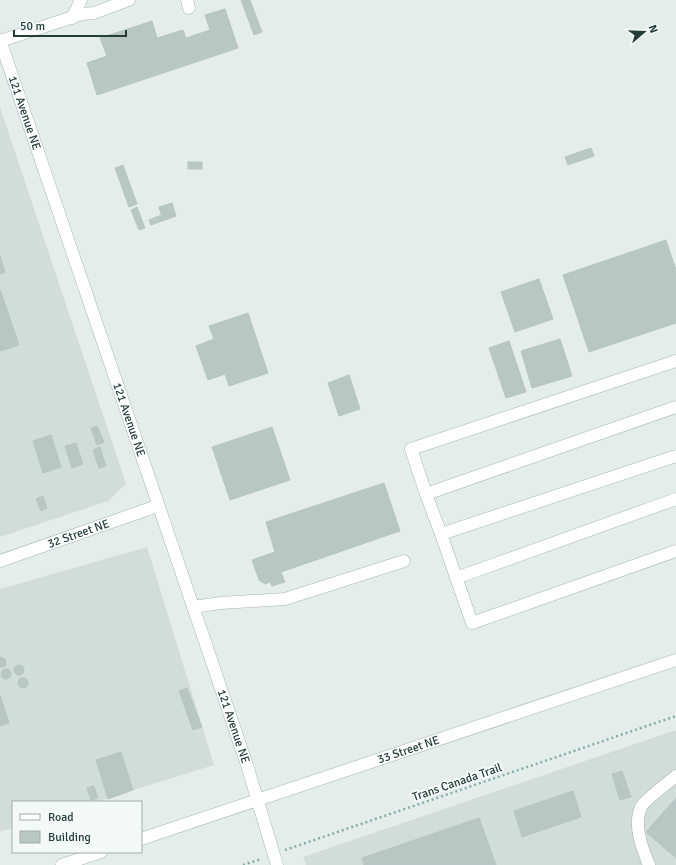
<svg xmlns="http://www.w3.org/2000/svg" width="676" height="865" viewBox="0 0 676 865" font-family="Signika,sans-serif">
  <style>
    .built { fill: #d2dcd9 }
    .building { fill: #b9c7c3; stroke: #b7c6c2 }
    .lines { fill: none; stroke-linecap: round; stroke-linejoin: round }
    .minor-casing { stroke: #a7b5b2; stroke-width: 13 }
    .path { stroke: #86aea7; stroke-width: 2.5; stroke-dasharray: 2 3; stroke-linecap: butt }
    .minor { stroke: #fff; stroke-width: 12 }
    .labels { text-anchor: middle; stroke-width: 4; stroke-linejoin: round; paint-order: stroke }
    .street-label { font-size: 12px; fill: #243d3a; stroke: #f4f9f7 }
  </style>
  <rect width="100%" height="100%" fill="#e4edea"/>
  <g class="built">
    <path d="M0,107L126,484L108,501L0,537Z"/>
    <path d="M147,547L214,765L95,802H13V828L0,832V589Z"/>
    <path d="M676,730V865H306L303,857Z"/>
  </g>
  <g class="building">
    <path d="M241,0H250L262,32L254,35Z"/>
    <path d="M225,9L238,48L97,95L87,63L107,56L100,38L152,21L157,38L183,30L186,38L210,30L205,15Z"/>
    <path d="M591,148L594,156L568,165L565,157Z"/>
    <rect x="188" y="162" width="14" height="7"/>
    <path d="M123,165L137,204L129,207L115,168Z"/>
    <path d="M172,203L174,210L161,214L159,207Z"/>
    <path d="M137,207L145,228L139,230L131,210Z"/>
    <path d="M174,210L176,216L151,225L149,220Z"/>
    <path d="M666,240L676,270V323L589,352L563,275Z"/>
    <path d="M0,256L5,272L0,274Z"/>
    <path d="M539,279L553,319L515,332L501,292Z"/>
    <path d="M0,289L19,345L0,351Z"/>
    <path d="M248,313L268,373L229,386L225,374L208,380L196,346L214,339L209,326Z"/>
    <path d="M560,339L572,376L532,388L521,351Z"/>
    <path d="M509,341L526,392L506,398L489,348Z"/>
    <path d="M349,375L360,409L339,416L328,383Z"/>
    <path d="M97,426L104,442L97,445L91,428Z"/>
    <path d="M272,427L290,480L230,500L212,447Z"/>
    <path d="M51,435L61,467L43,473L33,441Z"/>
    <path d="M76,443L83,464L72,468L65,446Z"/>
    <path d="M100,447L106,466L99,468L93,450Z"/>
    <path d="M384,483L400,531L281,572L285,582L272,586L270,582L265,584L259,580L252,560L275,552L266,522Z"/>
    <path d="M43,496L47,508L41,511L36,499Z"/>
    <path d="M0,657L4,658L6,661L5,666L2,667H0Z"/>
    <circle cx="19" cy="670" r="5"/>
    <circle cx="6" cy="674" r="5"/>
    <circle cx="23" cy="683" r="5"/>
    <path d="M187,688L202,727L193,730L179,691Z"/>
    <path d="M0,695L9,723L0,726Z"/>
    <path d="M121,752L133,790L108,799L96,760Z"/>
    <path d="M622,771L631,797L620,800L612,774Z"/>
    <path d="M94,786L98,798L91,800L87,788Z"/>
    <path d="M573,791L581,817L522,837L514,811Z"/>
    <path d="M676,798V858L646,832Z"/>
    <path d="M479,818L496,865H364L362,858Z"/>
  </g>
  <g class="lines">
    <defs>
      <g id="minor">
        <path d="M187,0L189,8"/>
        <path d="M72,18L81,0"/>
        <path id="s1" d="M0,40L247,765L277,865"/>
        <path d="M0,41L82,14L94,13L129,0"/>
        <path d="M676,361L411,449L426,494L676,407"/>
        <path d="M676,456L441,534L472,623L676,551"/>
        <path d="M426,494L441,534"/>
        <path id="s2" d="M0,561L157,506"/>
        <path d="M456,578L676,499"/>
        <path d="M193,607L221,603L285,599L404,561"/>
        <path id="s3" d="M141,839L676,660"/>
        <path d="M62,865L101,852"/>
        <path d="M649,865C642,848 633,825 641,807C645,800 669,782 676,776"/>
      </g>
    </defs>
    <use href="#minor" class="minor-casing"/>
    <g class="path">
      <path d="M285,850L676,716"/>
      <path d="M243,865L261,859"/>
    </g>
    <use href="#minor" class="minor"/>
  </g>
  <g class="labels">
    <g class="street-label">
      <text dy="4" stroke="none"><textPath href="#s1" startOffset="77">121 Avenue NE</textPath></text>
      <text dy="4" stroke="none"><textPath href="#s1" startOffset="401">121 Avenue NE</textPath></text>
      <text dy="4" stroke="none"><textPath href="#s2" startOffset="83">32 Street NE</textPath></text>
      <text dy="4" stroke="none"><textPath href="#s1" startOffset="725">121 Avenue NE</textPath></text>
      <text dy="4" stroke="none"><textPath href="#s3" startOffset="282">33 Street NE</textPath></text>
      <text transform="translate(457 782) rotate(-19)" y="4">Trans Canada Trail</text>
    </g>
  </g>
  <rect x="12" y="801" width="130" height="52" fill="#f4f9f7" stroke="#a1aeab"/>
  <rect x="20" y="814" width="20" height="6" fill="#ffffff" stroke="#a1aeab"/>
  <text x="48" y="821" font-size="12" fill="#243d3a">Road</text>
  <rect x="20" y="831" width="20" height="12" fill="#b9c7c3" stroke="#a1aeab"/>
  <text x="48" y="841" font-size="12" fill="#243d3a">Building</text>
  <g transform="translate(644 32) rotate(71)" stroke="#f4f9f7" stroke-width="3" paint-order="stroke">
  <path d="M0-3L7 15L0 10L-7 15Z" fill="#243d3a"/>
  <text y="-6" font-size="11" font-weight="bold" text-anchor="middle" fill="#243d3a">N</text>
  </g>
  <path d="M14 30v6h112v-6" fill="none" stroke="#243d3a" stroke-width="2"/>
  <text x="20" y="30" font-size="12" fill="#243d3a" stroke="#f4f9f7" stroke-width="3" paint-order="stroke">50 m</text>
</svg>
